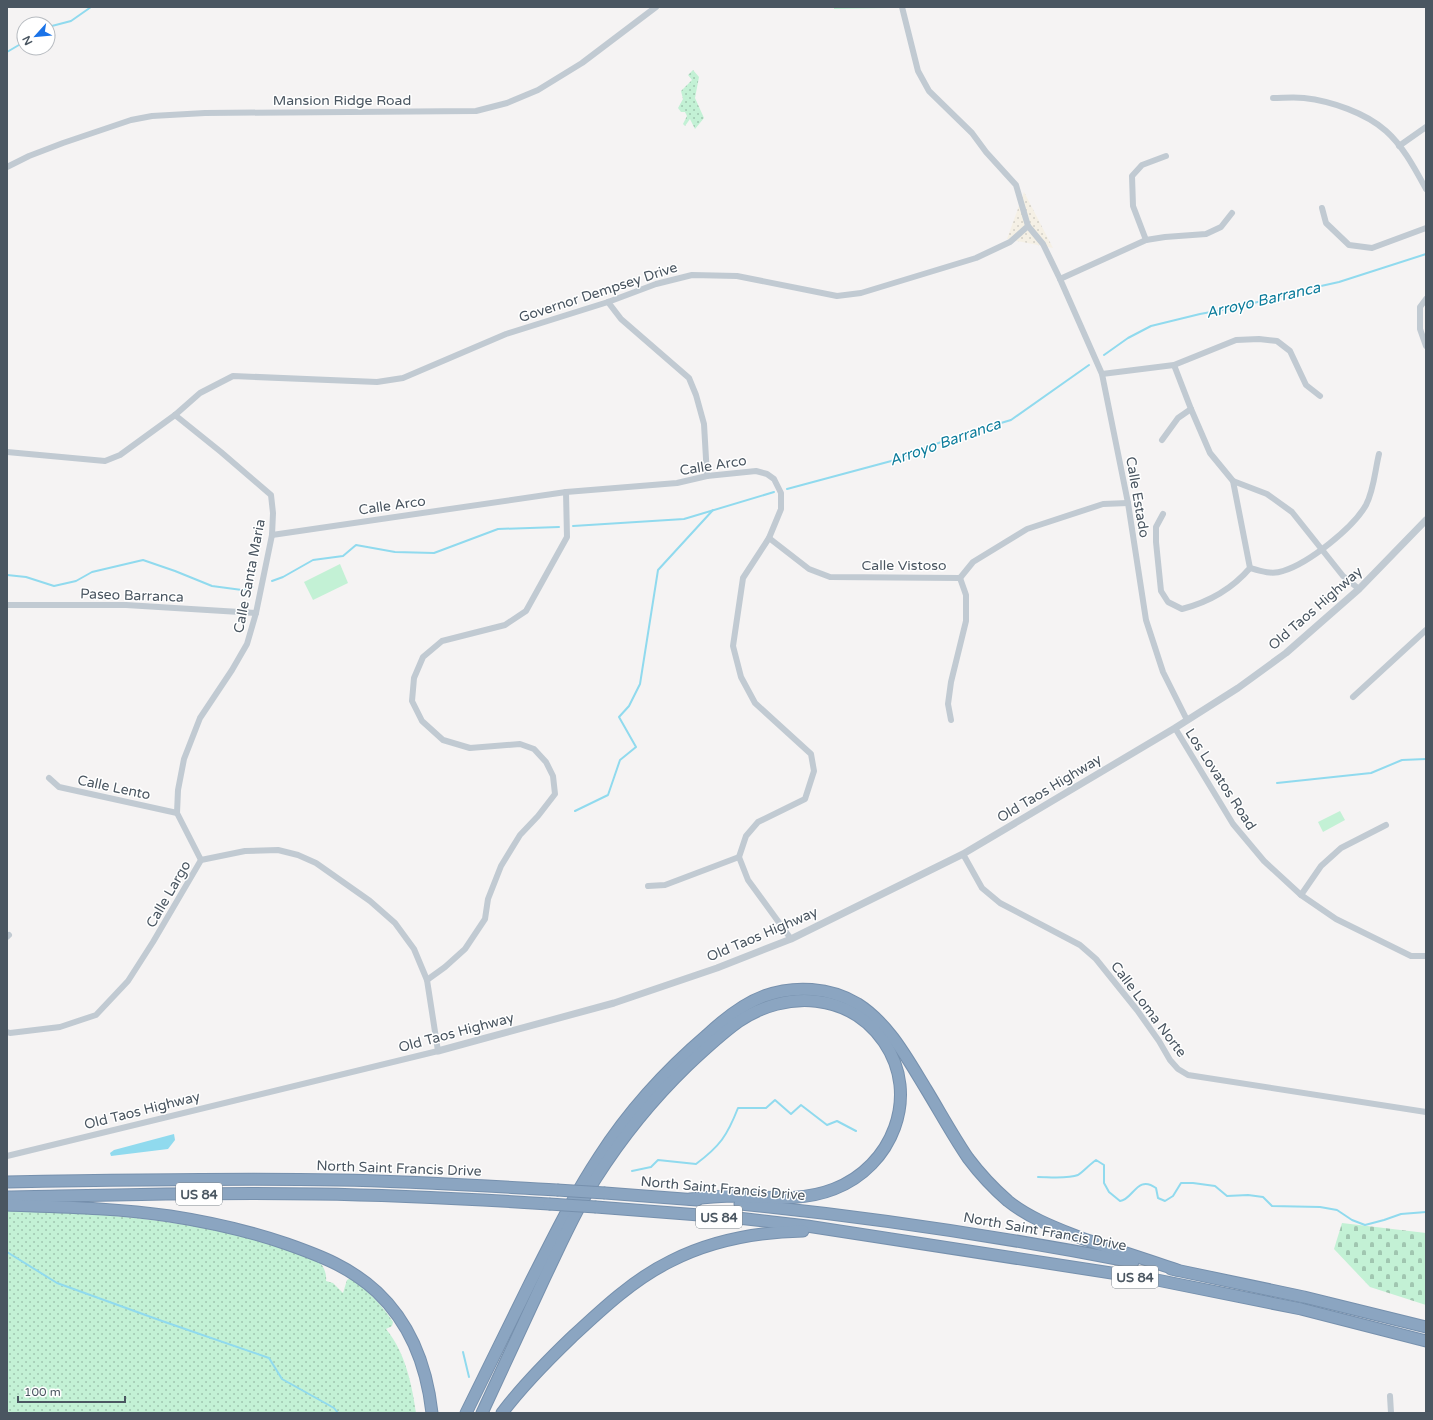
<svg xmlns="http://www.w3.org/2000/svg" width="1433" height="1420" viewBox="0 0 1433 1420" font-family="'Varela Round',sans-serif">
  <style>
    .grass { fill: url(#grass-dots) }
    .sand { fill: url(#sand-dots) }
    .cemetery { fill: url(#cemetery-stones) }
    .pitch { fill: #c3f1d5 }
    .water { fill: #90daee }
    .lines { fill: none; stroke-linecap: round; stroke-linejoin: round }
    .stream { stroke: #90daee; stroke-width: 2 }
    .motorway-casing { stroke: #7690ad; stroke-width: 13 }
    .minor { stroke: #c1cad2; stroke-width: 6 }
    .tertiary { stroke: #c1cad2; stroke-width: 7 }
    .motorway { stroke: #8ba5c1; stroke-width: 11 }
    .motorway-bridge-casing { stroke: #7690ad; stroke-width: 13; stroke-linecap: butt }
    .motorway-bridge { stroke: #8ba5c1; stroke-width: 11 }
    .labels { text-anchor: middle; stroke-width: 3; stroke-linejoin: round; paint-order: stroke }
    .shield { fill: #fff; stroke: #808990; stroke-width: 1 }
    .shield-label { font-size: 13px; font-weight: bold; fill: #4a5661 }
    .street-label { font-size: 14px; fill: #4a5661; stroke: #fff }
    .water-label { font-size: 15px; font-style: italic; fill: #0c7c9b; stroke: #fff }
  </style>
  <defs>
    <pattern id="grass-dots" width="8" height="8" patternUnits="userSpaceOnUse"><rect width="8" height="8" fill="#c3f1d5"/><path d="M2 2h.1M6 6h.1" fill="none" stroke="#a0c6b0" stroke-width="1.8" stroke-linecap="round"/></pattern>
    <pattern id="sand-dots" width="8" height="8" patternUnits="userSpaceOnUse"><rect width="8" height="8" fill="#f5f0e5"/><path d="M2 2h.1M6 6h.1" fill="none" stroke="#d4d0c7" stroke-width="1.8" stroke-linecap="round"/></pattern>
    <pattern id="cemetery-stones" width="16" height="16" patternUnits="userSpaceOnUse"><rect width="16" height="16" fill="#c3f1d5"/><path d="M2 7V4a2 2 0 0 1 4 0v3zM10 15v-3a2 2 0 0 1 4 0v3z" fill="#a0c6b0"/></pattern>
  </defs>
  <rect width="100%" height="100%" fill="#f5f3f3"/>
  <g class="grass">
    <path d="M834,7H889V8L834,9Z"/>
    <path d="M693,70L699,77L695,98L704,118L695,129L690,119L685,126L683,124L687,116L685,112H681L678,108L683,99L681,91L692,80L688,75Z"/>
    <path d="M7,1211C98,1212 183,1219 271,1244C283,1248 310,1255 319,1262C324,1266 327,1275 326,1281L333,1283L343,1293L347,1280L351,1278C368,1291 382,1305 393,1322L392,1326L386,1329C405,1352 412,1384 416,1413H7Z"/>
  </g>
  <path class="sand" d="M1024,192L1053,248L1007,239Z"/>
  <path class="cemetery" d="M1342,1223L1426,1233V1305L1370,1287L1334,1249Z"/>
  <g class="pitch">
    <path d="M340,564L348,583L313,600L304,582Z"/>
    <path d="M1340,811L1345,820L1323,832L1318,822Z"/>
  </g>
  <path class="water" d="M174,1134L175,1140L168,1149L111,1156L110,1153L114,1150Z"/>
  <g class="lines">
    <g class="stream">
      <path d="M48,27L71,21L91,7"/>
      <path d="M7,52L24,42"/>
      <path d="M1104,355L1128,338L1151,326L1200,314L1243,306L1294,292L1339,282L1426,254"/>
      <path d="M787,489L895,460L954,437L1011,420L1089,365"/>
      <path d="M573,526L684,519L774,492"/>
      <path d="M7,575L26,577L54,586L76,581L92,572L143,560L175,571L212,586L242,590L253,587"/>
      <path d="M272,581L283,577L313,560L343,556L356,545L395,552L434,553L498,529L559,527"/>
      <path d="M1277,783L1371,773L1402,760L1426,759"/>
      <path d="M575,811L608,795L620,760L636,747L619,717L629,706L640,684L658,570L713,510"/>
      <path d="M632,1171L651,1167L658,1160L696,1164C720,1146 727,1136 738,1108H766L775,1100L791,1114L801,1105L827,1125L837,1121L856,1131"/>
      <path d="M1038,1177C1049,1177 1068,1179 1078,1175C1083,1172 1090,1164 1096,1160L1104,1165V1183L1109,1192L1120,1201C1133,1200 1137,1174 1156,1188L1158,1198L1165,1201L1173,1196L1181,1183H1193L1215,1186L1227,1196L1248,1195L1263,1197L1272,1206L1320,1207L1337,1210L1352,1220L1365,1225L1384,1220L1401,1214L1426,1212"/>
      <path d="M7,1252L57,1283L162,1321L269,1358L282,1379L334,1408L338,1413"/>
      <path d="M463,1352L469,1377"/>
    </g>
    <defs>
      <g id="motorway">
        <path d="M7,1182C118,1180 229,1178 339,1180C412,1181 484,1186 557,1190"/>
        <path d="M605,1193L697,1200"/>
        <path d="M7,1197C110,1195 213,1192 316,1194C393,1195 471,1199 549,1204"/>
        <path d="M740,1204C872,1217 1003,1237 1133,1262"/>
        <path d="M7,1205C61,1207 116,1208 170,1216C209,1222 249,1231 287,1244C321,1256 350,1267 377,1292C411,1324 427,1368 432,1413"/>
        <path d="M596,1207L738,1218L807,1226L1157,1280L1301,1309L1426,1341"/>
        <path d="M1171,1269L1304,1297L1426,1327"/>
        <path d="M466,1413C487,1370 508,1328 529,1285C551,1242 572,1198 599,1157C628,1112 666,1070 707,1035C723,1020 742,1004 764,996C794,985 830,987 858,1004C889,1024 907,1058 926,1089C940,1112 953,1136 968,1158C980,1174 993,1188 1008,1201C1029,1218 1056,1228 1081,1238C1113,1249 1145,1259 1177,1270"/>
        <path d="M482,1413C503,1368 524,1322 545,1277C561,1244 576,1209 596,1178C622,1137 653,1099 687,1066C704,1050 720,1035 738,1022C786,989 850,993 884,1042C921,1096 892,1167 834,1189C801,1202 767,1197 733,1196C719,1196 704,1198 690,1199"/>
        <path d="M502,1413C523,1385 547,1361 572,1337C602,1309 634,1279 671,1261C712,1240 757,1232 803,1231"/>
      </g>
    </defs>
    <use href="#motorway" class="motorway-casing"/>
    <g class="minor">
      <path d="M1273,98C1283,98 1294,97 1304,98C1331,101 1366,113 1386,131C1403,146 1415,169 1426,189"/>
      <path d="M1399,146L1426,127"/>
      <path d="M7,167L29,156L63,143L131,120L152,116L205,113L476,111L507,103L538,90L582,63L656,7"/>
      <path d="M1322,208L1326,223L1349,245L1372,248L1426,228"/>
      <path d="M1028,226L1043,244L1060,279L1102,374L1128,503L1146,620L1163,672L1187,720"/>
      <path d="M1146,240L1133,206L1132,176L1142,165L1166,156"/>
      <path d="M1060,279L1146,240L1165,237L1206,234L1221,227L1232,213"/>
      <path d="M1426,299L1420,307V329L1426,346"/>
      <path d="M608,302L621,319L689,378L696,395L704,424L707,476"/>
      <path d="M1102,374L1174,365L1236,340L1259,339L1277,341L1290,351L1306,385L1320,396"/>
      <path d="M175,415L221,452L271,495L273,513L272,535L256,613L247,644L232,670L200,718L184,759L178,790L177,813L201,860"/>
      <path d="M1162,440L1178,418L1191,409"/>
      <path d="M7,452L105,461L120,455L175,415L200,393L233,376L377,382L403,378L506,334L608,302L656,284L692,275L737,276L837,296L861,293L976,258L1010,242L1028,226L1016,185L986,152L972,133L929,91L918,71L902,7"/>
      <path d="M1233,481L1267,494L1292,512L1343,576L1359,589"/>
      <path d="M1163,514L1156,527V542L1161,591L1168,602L1182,609C1209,602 1232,589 1250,568L1233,481L1210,453L1191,409L1174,365"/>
      <path d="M272,535L566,492L677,483L707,476L756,471L767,474L774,479L781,493V509L769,538L743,578L733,646L741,677L755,703L811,754L814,771L805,799L758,822L746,836L739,857L748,880L791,939"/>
      <path d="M769,538L809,569L830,577L960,578L973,562L1027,529L1103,504L1128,503"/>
      <path d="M1250,568C1260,571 1272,575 1283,571C1309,563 1353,528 1366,505C1374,490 1375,470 1379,454"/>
      <path d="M7,605H126L256,613"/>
      <path d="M1353,697L1426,630"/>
      <path d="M951,720L948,704L951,682L966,621V595L960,578"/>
      <path d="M1175,728L1233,824L1264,861L1301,895L1336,919L1411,956H1426"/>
      <path d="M49,778L59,787L177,813"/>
      <path d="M963,854L982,888L1000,903L1080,945L1096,959L1137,1010L1159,1041L1170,1060L1178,1069L1188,1075L1426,1112"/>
      <path d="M648,886L665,885L739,857"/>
      <path d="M1301,895L1321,866L1341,848L1386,825"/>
      <path d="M7,937L9,935"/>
      <path d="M427,980L445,967L465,949L485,919L488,899L501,866L520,835L538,816L555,794L553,776L546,762L534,749L520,744L470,748L443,740L422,721L412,701L414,678L423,657L442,641L505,625L526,611L567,537L566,492"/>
      <path d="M7,1032L10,1033L60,1027L96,1015L128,981L153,942L201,860L245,851L278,850L298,855L316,863L370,901L395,923L414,949L427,980L438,1051L7,1156"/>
      <path d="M1390,1396L1391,1413"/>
    </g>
    <path class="tertiary" d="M438,1051L614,1003L717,968L791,939L963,854L1175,728L1238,688L1286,653L1359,589L1426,520"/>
    <use href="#motorway" class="motorway"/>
    <defs>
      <g id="motorway-bridge">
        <path d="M557,1190L605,1193"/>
        <path d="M549,1204L596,1207"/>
      </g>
    </defs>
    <use href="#motorway-bridge" class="motorway-bridge-casing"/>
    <use href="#motorway-bridge" class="motorway-bridge"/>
  </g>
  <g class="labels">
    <g class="shield">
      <rect x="176" y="1183" width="46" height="22" rx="3"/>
      <rect x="696" y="1206" width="46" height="22" rx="3"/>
      <rect x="1112" y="1266" width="46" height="22" rx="3"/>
    </g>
    <g class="shield-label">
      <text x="199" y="1199">US 84</text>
      <text x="719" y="1222">US 84</text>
      <text x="1135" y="1282">US 84</text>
    </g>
    <g class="street-label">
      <text x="342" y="105">Mansion Ridge Road</text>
      <text transform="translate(598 292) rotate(-18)" y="5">Governor Dempsey Drive</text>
      <text transform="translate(713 465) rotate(-9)" y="5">Calle Arco</text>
      <text transform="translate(1138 497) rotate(80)" y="5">Calle Estado</text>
      <text transform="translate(392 505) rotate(-8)" y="5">Calle Arco</text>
      <text x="904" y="570">Calle Vistoso</text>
      <text transform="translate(249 576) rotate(-79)" y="5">Calle Santa Maria</text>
      <text transform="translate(132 595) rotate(2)" y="5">Paseo Barranca</text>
      <text transform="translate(1315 608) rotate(-41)" y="5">Old Taos Highway</text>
      <text transform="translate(1221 779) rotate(57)" y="5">Los Lovatos Road</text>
      <text transform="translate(114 787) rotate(12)" y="5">Calle Lento</text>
      <text transform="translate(1049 788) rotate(-31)" y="5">Old Taos Highway</text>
      <text transform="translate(168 894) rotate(-60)" y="5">Calle Largo</text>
      <text transform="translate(762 934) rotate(-23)" y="5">Old Taos Highway</text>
      <text transform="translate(1149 1009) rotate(53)" y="5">Calle Loma Norte</text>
      <text transform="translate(456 1032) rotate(-15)" y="5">Old Taos Highway</text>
      <text transform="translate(142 1110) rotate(-14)" y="5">Old Taos Highway</text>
      <text transform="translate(399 1168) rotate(2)" y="5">North Saint Francis Drive</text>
      <text transform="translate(723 1188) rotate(5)" y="5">North Saint Francis Drive</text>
      <text transform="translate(1045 1231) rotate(10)" y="5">North Saint Francis Drive</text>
    </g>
    <g class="water-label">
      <text transform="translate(1263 300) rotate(-13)" y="5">Arroyo Barranca</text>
      <text transform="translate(945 442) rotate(-19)" y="5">Arroyo Barranca</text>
    </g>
  </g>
  <rect width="1433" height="1420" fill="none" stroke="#4a5661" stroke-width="16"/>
  <g transform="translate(36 36) rotate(243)"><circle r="19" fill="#ffffff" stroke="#b7bbc0"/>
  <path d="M0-3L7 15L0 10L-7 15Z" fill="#1a73e8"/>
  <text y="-6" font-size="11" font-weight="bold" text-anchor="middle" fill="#4a5661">N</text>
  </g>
  <path d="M18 1396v6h107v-6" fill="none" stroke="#4a5661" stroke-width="2"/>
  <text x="24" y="1396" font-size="12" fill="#4a5661" stroke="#ffffff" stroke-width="3" paint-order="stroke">100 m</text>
</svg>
